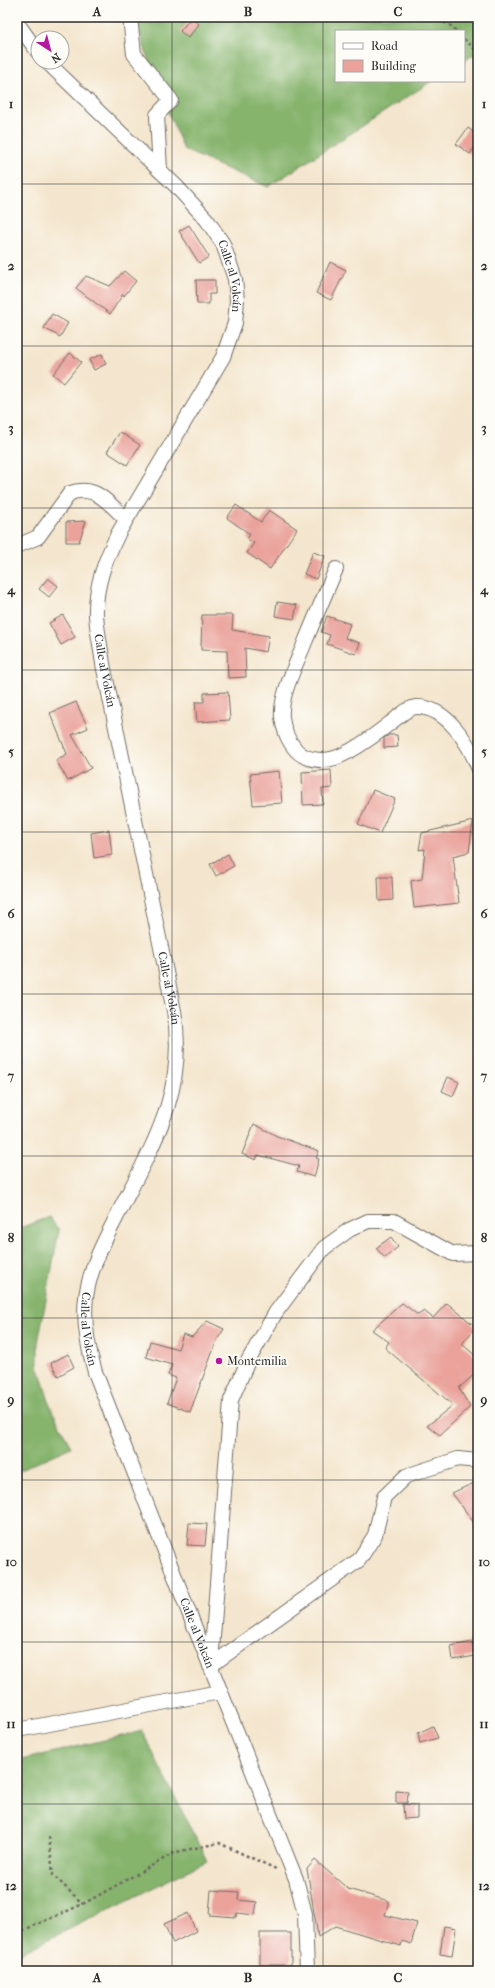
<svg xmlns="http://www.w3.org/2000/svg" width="495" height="1988" viewBox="0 0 495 1988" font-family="'IM FELL French Canon',serif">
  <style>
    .forest { fill: #86b46d; stroke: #58704c }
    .building { fill: #eaa29b }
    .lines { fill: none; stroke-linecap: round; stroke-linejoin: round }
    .minor-casing { stroke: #716c64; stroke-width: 16 }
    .path { stroke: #716c64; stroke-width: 2.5; stroke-dasharray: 3 3; stroke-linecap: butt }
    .minor { stroke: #fff; stroke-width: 14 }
    .grid { fill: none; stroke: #2b2b2b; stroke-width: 1; stroke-opacity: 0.55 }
    .poi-dot { fill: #b5179e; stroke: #fdfcf7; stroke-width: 1.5 }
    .labels { text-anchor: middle; stroke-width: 3.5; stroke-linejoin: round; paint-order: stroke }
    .street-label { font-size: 12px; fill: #2b2b2b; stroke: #fdfcf7 }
    .poi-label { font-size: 12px; fill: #2b2b2b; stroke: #fdfcf7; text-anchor: start }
    .neatline { fill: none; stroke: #2b2b2b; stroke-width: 1.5 }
    .grid-label { font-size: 13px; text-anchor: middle; font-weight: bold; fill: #2b2b2b }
  </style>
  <rect width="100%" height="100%" fill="#fdfcf7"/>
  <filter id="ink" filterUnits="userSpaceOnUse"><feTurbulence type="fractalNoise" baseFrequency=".025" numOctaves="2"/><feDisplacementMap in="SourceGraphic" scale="8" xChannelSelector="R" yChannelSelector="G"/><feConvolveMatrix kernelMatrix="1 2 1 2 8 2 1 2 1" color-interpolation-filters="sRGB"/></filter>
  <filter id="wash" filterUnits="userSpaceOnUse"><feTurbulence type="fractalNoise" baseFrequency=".012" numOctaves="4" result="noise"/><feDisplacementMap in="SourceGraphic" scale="16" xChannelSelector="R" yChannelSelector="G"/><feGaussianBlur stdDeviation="0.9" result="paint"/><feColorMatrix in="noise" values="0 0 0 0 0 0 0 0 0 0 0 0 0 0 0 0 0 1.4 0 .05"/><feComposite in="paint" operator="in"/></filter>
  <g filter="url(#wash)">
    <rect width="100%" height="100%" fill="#f4e6ce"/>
    <g class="forest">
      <path d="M135,17H478V52L464,61V31H336V81H432L268,187L184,150L153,75Z"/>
      <path d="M49,1217L59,1230L38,1343V1365L51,1408L71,1447L17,1472V1229Z"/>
      <path d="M142,1731L207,1861L17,1955V1761Z"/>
    </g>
    <g id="blocks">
      <g class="building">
        <path d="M191,18L199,24L188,38L180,31Z"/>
        <path d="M468,128L478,135V142L470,154L456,144Z"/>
        <path d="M189,225L209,257L199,263L179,231Z"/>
        <path d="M330,262L346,270L331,300L316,293Z"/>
        <path d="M124,271L136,281L124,296L123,294L110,314L76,288L86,276L110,286Z"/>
        <path d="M196,280H215V294H209V304H197Z"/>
        <path d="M52,314L68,323L60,337L44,328Z"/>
        <path d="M70,353L81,362L64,383L53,374Z"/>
        <path d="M102,354L106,364L94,370L89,360Z"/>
        <path d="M120,432L140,445L127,465L107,452Z"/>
        <path d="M236,505L261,522L269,510L297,529L270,569L247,553L254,543L247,539L250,534L227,518Z"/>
        <path d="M86,521L79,542H66V522Z"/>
        <path d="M313,552L325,556L316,579L304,574Z"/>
        <path d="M48,578L58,586L49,597L39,589Z"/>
        <path d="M277,602L297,605L294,619L275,616Z"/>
        <path d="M63,615L75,637L61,645L49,623Z"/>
        <path d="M202,615H233L232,630L269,636L266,652L245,648L246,677L228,678L227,651L201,650Z"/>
        <path d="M327,616L350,624L345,638L360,643L356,654L327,644L330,635L321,632Z"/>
        <path d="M228,692L230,720L197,722L195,702H204V693Z"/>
        <path d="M76,702L88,728L72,735L91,768L68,781L56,760L67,754L50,713Z"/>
        <path d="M389,735H397L398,747L384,748V738Z"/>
        <path d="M331,770L332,788L322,789L323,804L303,805L302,772Z"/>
        <path d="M279,771L282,803L253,805L250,774Z"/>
        <path d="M373,790L395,799L380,833L358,824Z"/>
        <path d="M473,821L469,852L453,856L459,903L414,908L411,881L422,879L425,849L419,850L422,833Z"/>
        <path d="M109,830L112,855L94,858L91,833Z"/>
        <path d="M228,854L234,866L216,876L210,864Z"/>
        <path d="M378,877H392L393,900L379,901Z"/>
        <path d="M448,1077L459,1082L453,1096L442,1091Z"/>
        <path d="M254,1124L277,1136L319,1151L316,1158L319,1159L314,1177L297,1172L299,1166L258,1155L256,1160L242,1154Z"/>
        <path d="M391,1237L398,1247L385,1258L376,1248Z"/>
        <path d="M402,1303L418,1315L424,1311L433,1318L447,1303L476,1327L462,1344L478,1358V1371L459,1388L470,1407L440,1435L427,1426L453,1405L385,1348L389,1342L372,1330Z"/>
        <path d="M207,1321L224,1329L217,1340L190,1412L167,1403L176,1378L168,1375L172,1365L146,1357L150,1341L178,1349L183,1334L192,1337Z"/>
        <path d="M68,1354L74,1367L58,1376L51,1363Z"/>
        <path d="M478,1481V1528L452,1493Z"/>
        <path d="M189,1523L207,1524L205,1546L187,1545Z"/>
        <path d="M472,1642L475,1656L453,1660L451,1646Z"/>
        <path d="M433,1726L438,1738L420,1743L418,1733Z"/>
        <path d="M396,1791L408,1792L407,1803H396Z"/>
        <path d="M403,1804L417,1805V1818L404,1819Z"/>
        <path d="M315,1860L348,1889L389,1901L385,1915L417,1923L411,1944L402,1941L401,1946L335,1926L318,1937L307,1869Z"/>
        <path d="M211,1890L239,1892L238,1900L257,1902L255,1915L237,1913L236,1917L209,1915Z"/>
        <path d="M188,1913L196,1931L173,1943L164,1924Z"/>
        <path d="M444,1926L456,1928L452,1956L440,1954Z"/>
        <rect x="260" y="1933" width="31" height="32"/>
      </g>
    </g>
  </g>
  <g filter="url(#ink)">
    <use href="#blocks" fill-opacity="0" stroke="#716c64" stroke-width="1"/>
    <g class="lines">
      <defs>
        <g id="minor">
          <path d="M130,17L134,54L171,100L157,115L160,171"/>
          <path d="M17,23L38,52"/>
          <path id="s1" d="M47,62L176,186L207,220L223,244L235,279L237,300L235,323L223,357L119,532C106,558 95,585 96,615C97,631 101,648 103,664L174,1011C188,1094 150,1149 115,1220C102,1245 90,1269 86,1297C83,1322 88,1348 95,1372L193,1623L296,1879L305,1914L307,1971"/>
          <path d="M17,546L38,537L70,493C96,484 108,503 126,519"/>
          <path d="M336,569C325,594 315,618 305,642C297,663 280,695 282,717C283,728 288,741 296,750C305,760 322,762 335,758C352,752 375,735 389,724C397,719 407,707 417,707C447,707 469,744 478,767"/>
          <path d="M211,1663L231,1400L248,1361L276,1312L324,1248L349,1230L368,1221H394L453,1254L478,1253"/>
          <path d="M210,1666L359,1560L375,1535L384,1497L406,1476L458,1459L478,1461"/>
          <path d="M17,1730L220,1692"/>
        </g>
      </defs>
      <use href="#minor" class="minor-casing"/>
      <g class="path">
        <path d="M433,17L451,26L456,31"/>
        <path d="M464,39L478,52"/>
        <path d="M49,1837L53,1875L83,1904"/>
        <path d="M17,1933L83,1904L176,1852L219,1843L278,1870"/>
      </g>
      <use href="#minor" class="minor"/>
    </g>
  </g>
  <path class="grid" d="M172,17V1971M323,17V1971M17,184H478M17,346H478M17,508H478M17,670H478M17,832H478M17,994H478M17,1156H478M17,1318H478M17,1480H478M17,1642H478M17,1804H478"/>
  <circle class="poi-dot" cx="219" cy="1361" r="4"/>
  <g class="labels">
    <g class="street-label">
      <text dy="4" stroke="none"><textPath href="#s1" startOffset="287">Calle al Volcán</textPath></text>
      <text dy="4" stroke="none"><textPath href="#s1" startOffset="718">Calle al Volcán</textPath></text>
      <text dy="4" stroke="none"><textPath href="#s1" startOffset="1042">Calle al Volcán</textPath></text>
      <text dy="4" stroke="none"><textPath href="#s1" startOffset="1402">Calle al Volcán</textPath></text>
      <text dy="4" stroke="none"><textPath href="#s1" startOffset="1726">Calle al Volcán</textPath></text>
    </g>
    <g class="poi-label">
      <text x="227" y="1365">Montemilia</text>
    </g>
  </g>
  <rect width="495" height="1988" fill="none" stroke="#fdfcf7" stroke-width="44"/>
  <rect x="335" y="30" width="130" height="52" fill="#fdfcf7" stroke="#a9a8a5"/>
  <rect x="343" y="43" width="20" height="6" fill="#ffffff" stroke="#a9a8a5"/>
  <text x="371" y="50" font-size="12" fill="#2b2b2b">Road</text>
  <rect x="343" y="60" width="20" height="12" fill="#eaa29b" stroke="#a9a8a5"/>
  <text x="371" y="70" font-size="12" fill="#2b2b2b">Building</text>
  <g transform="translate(50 50) rotate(144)"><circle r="19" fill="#fdfcf7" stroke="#a9a8a5"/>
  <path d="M0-3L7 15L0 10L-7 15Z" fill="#b5179e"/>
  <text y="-6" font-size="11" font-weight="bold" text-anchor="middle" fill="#2b2b2b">N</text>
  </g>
  <rect x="22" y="22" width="451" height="1944" class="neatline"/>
  <g class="grid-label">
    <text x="97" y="16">A</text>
    <text x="248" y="16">B</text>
    <text x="398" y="16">C</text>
    <text x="11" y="108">1</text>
    <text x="484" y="108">1</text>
    <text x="11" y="270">2</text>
    <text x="484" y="270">2</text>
    <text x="11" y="432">3</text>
    <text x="484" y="432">3</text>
    <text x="11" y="594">4</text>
    <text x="484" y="594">4</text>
    <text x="11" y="756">5</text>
    <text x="484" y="756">5</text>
    <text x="11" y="918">6</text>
    <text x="484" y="918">6</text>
    <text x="11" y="1080">7</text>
    <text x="484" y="1080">7</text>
    <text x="11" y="1242">8</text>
    <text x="484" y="1242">8</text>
    <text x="11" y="1404">9</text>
    <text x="484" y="1404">9</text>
    <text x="11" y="1566">10</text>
    <text x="484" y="1566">10</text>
    <text x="11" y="1728">11</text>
    <text x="484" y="1728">11</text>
    <text x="11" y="1890">12</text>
    <text x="484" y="1890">12</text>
    <text x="97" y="1982">A</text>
    <text x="248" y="1982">B</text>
    <text x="398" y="1982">C</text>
  </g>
</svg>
